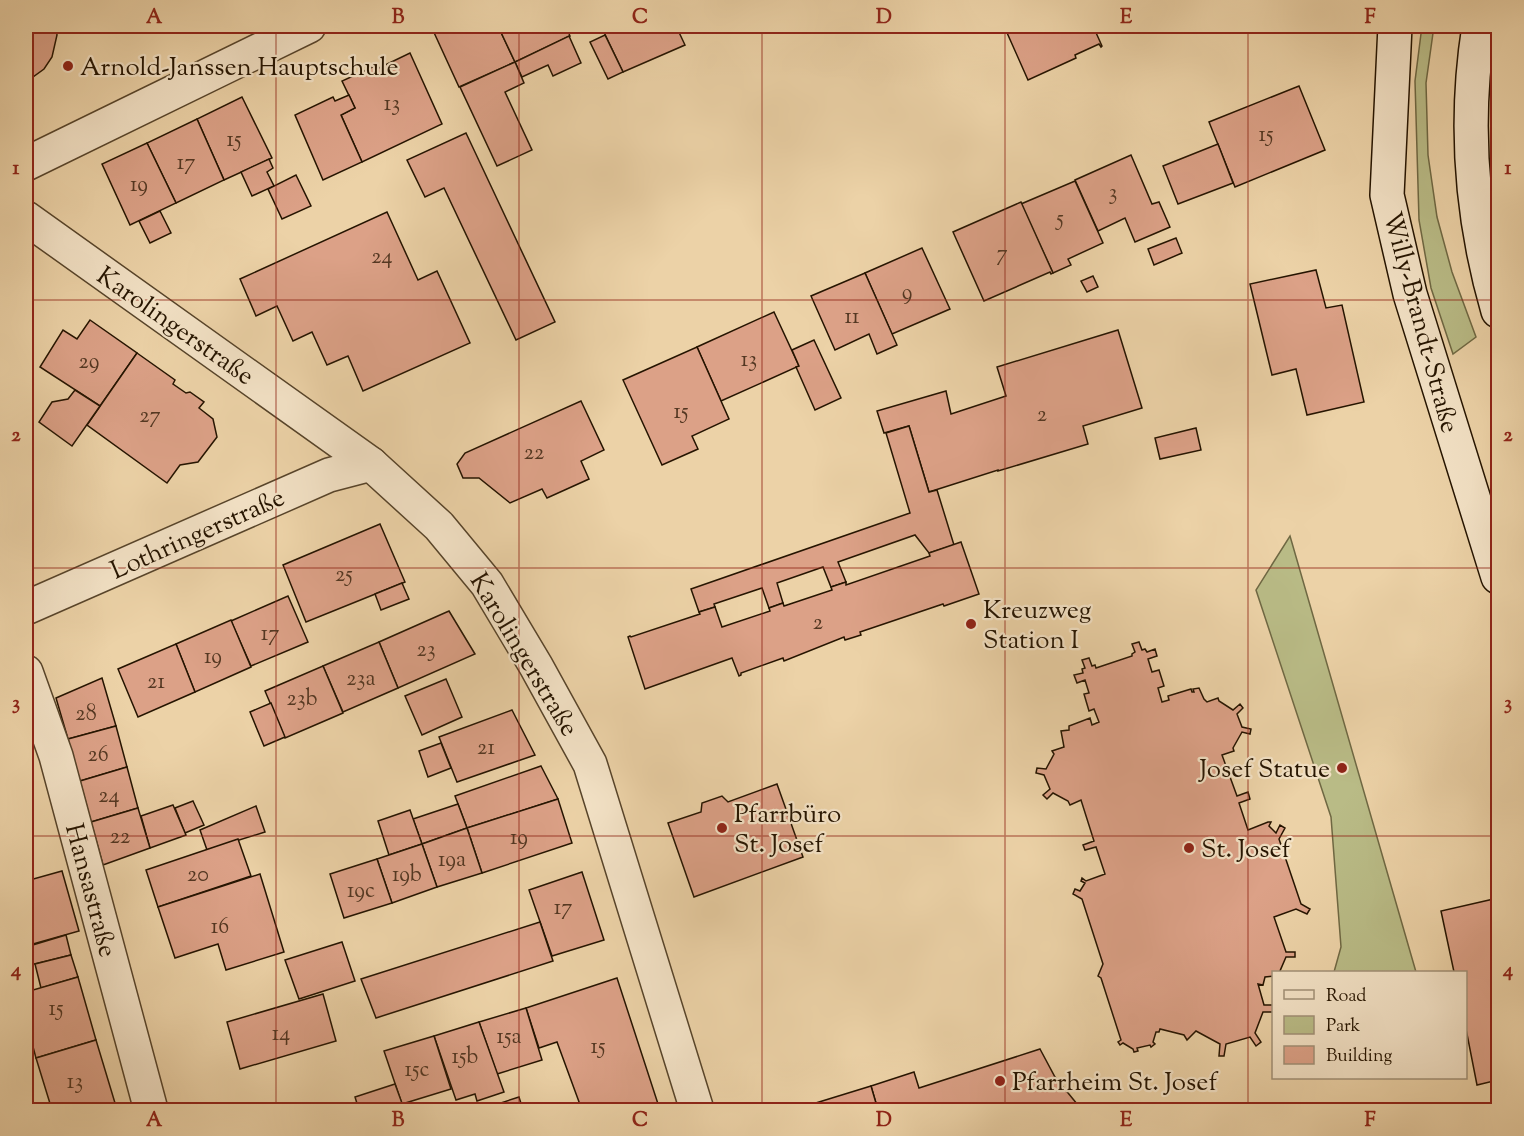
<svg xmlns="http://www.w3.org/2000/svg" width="1524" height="1136" viewBox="0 0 1524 1136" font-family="'Sorts Mill Goudy',serif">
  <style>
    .green { fill: #b9bb86; stroke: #6f6843; stroke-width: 1.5 }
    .building { fill: #dca187; stroke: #251400; stroke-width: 1.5 }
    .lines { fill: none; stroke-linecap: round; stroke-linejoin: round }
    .street-casing { stroke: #57442a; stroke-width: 36 }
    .secondary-casing { stroke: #251400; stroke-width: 36 }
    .street { stroke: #f3e2c6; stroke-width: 33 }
    .secondary { stroke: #f3e2c6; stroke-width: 33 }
    .grid { fill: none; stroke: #8f2418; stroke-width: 1.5; stroke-opacity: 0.55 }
    .poi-dot { fill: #8f2418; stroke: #f3e2c6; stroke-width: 2 }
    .labels { text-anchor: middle; stroke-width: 4.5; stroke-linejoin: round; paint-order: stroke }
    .number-label { font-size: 22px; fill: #533722 }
    .poi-label { font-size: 26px; fill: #251400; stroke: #f3e2c6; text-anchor: start }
    .street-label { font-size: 26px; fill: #251400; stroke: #f3e2c6 }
    .neatline { fill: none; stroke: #8f2418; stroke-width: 2 }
    .grid-label { font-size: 20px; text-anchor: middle; font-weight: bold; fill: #8f2418 }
  </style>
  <rect width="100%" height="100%" fill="#ecd2a7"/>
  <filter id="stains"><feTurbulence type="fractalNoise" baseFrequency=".00333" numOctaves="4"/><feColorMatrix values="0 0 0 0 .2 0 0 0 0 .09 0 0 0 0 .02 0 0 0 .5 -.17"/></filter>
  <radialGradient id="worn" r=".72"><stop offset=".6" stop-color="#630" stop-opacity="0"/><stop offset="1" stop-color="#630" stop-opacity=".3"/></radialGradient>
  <g class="green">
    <path d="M1422,26H1434L1426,83L1428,155L1437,217L1452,272L1476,337L1453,354L1431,288L1419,220L1415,81Z"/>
    <path d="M1290,536L1416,972H1334L1341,947L1331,817L1256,590Z"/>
  </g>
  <g class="building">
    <path d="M26,26H56L57,35L52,57L44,69L26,82Z"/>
    <path d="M431,26H498L515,62L459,87Z"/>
    <path d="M498,26H566L570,36L515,62Z"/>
    <path d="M601,26H676L685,45L623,72Z"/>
    <path d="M1004,26H1093L1102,46L1101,47L1099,44L1075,55L1076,58L1028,80Z"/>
    <path d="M605,35L623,72L608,79L590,42Z"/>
    <path d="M569,36L581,63L553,76L548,65L522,77L515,62Z"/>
    <path d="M410,53L442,124L362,162L341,115L355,108L342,81L377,65L379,68Z"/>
    <path d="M515,62L524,83L505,92L532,150L497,166L460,87Z"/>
    <path d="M1299,86L1325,150L1235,187L1209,122Z"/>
    <path d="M349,95L355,108L341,115L362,162L323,180L295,115L333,97L335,101Z"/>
    <path d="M242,97L272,158L224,180L197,119Z"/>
    <path d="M197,119L224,180L176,203L147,143Z"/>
    <path d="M466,133L555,322L516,340L444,188L425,197L407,160Z"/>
    <path d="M147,143L176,203L130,225L102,164Z"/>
    <path d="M1218,144L1233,183L1178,204L1163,166Z"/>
    <path d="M1131,155L1152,204L1159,202L1170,227L1135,242L1125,218L1098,231L1075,180Z"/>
    <path d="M269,159L273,168L267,172L274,186L252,196L241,172Z"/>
    <path d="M296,175L311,206L282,219L268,189Z"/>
    <path d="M1075,181L1103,243L1068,259L1071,265L1053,273L1021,204Z"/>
    <path d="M1021,202L1053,273L1051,274L1050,272L984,301L953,232Z"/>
    <path d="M160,211L171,233L150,243L139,221Z"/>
    <path d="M387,212L418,280L437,271L470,343L363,391L348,356L327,365L312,332L293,341L277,306L256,316L240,279Z"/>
    <path d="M1176,238L1182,253L1154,265L1148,249Z"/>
    <path d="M922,248L950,309L892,334L865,273Z"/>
    <path d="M1316,270L1326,308L1342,305L1364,402L1307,415L1296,369L1272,375L1250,284Z"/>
    <path d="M865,273L897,345L877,354L869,334L835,350L811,296Z"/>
    <path d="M1093,276L1098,287L1087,292L1081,281Z"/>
    <path d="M26,309L33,337L26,339Z"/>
    <path d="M774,312L799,366L721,401L697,347Z"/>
    <path d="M90,320L137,353L100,406L40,367L63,330L77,339Z"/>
    <path d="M1118,330L1142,408L1083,426L1088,444L998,471V470L929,492L909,426L884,433L877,411L946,391L951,414L1006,396L997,367Z"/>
    <path d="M814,340L841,398L815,410L796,367L799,366L792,350Z"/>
    <path d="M697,347L729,419L692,436L698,449L662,465L623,380Z"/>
    <path d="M137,353L175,380L173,384L186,393L190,392L204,402L199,408L213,419L217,437L198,462L180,465L167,483L87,425Z"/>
    <path d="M75,390L100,406L72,446L39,422L52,402L68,399Z"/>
    <path d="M581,401L604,450L581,461L589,479L547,498L542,489L510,503L479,478H463L457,464L465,453Z"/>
    <path d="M909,426L929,492L937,490L954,545L929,553L915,535L838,562L846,582L831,587L823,567L777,583L783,603L769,608L762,588L714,604L715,607L699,612L691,589L910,513L886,433Z"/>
    <path d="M1196,428L1201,450L1160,459L1155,438Z"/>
    <path d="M380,524L405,582L306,622L283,565Z"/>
    <path d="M961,542L979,594L944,606L943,604L860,632L861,635L845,640L844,637L784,661L783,658L741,673V675L739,676L732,658L645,689L628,637L630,636L631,637L700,614L699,612L715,607L722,627L770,611L769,608L783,603L784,606L832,590L831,587L846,582V585L930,556L929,553Z"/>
    <path d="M402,583L409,599L381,610L375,594Z"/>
    <path d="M288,596L308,642L251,666L231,621Z"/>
    <path d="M449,611L475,654L398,688L379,642Z"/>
    <path d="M231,620L251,667L195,692L176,644Z"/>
    <path d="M379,642L398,688L343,712L323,666Z"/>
    <path d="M1139,642L1142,650L1145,649L1147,652L1155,649L1157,656L1148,659L1152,672L1159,670L1164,686L1158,688L1162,702L1169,700L1168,696L1191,689L1192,692H1194L1193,689L1199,688L1204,699L1207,702L1218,698L1219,701L1233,710L1240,704L1243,708L1237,714L1242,727L1251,729L1250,734L1242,732L1233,748L1234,751L1222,755L1237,796L1248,792L1250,799L1239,803L1248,830L1268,822H1271L1269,826L1276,833L1280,825L1285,828L1279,839L1301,904L1310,909L1307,914L1296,909L1274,917L1286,952H1295V957H1286L1280,971L1282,972H1274V976L1265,977L1263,985L1258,984L1264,1005H1274V1012H1263L1255,1033L1261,1042L1256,1046L1250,1037L1226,1044L1224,1056H1219L1220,1044L1196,1031L1187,1040L1184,1035L1160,1029L1159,1032H1156L1153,1042L1155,1044L1151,1047L1150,1045L1137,1048L1138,1051L1134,1052L1133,1049L1123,1043L1120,1045L1118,1042L1121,1040L1101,978L1098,976L1103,964L1082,899L1073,894L1075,889L1080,891L1085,883L1081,881L1082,878L1086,881L1105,874L1096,847L1085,850L1083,845L1094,841L1081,800L1070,805L1068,801L1053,793L1047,799L1043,795L1050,789L1044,775L1036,773L1037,768L1046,769L1054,754L1052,751L1064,747L1061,731L1069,730V726L1090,718L1092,725L1099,722L1094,709L1089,711L1084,694L1089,693L1085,680L1077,683L1074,675L1083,673L1082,669L1085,668L1082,660L1089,658L1092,666L1095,665L1096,668L1132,656V654L1135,652L1132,644Z"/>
    <path d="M176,644L195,692L138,717L118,669Z"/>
    <path d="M323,666L343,713L285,738L265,691Z"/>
    <path d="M102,678L116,726L68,739L56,698Z"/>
    <path d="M446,679L462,717L422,735L405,696Z"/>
    <path d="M271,703L285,737L264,746L250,712Z"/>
    <path d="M512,710L535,755L457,782L439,737Z"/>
    <path d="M116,726L127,767L80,781L68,739Z"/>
    <path d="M441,743L451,768L428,777L419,751Z"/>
    <path d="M541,766L558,799L467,828L455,796Z"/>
    <path d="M127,767L138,808L91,822L80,781Z"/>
    <path d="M777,784L803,857L694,897L668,823L701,812L702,803L722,796L728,802Z"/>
    <path d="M558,799L572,843L482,873L467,828Z"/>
    <path d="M193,801L204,825L185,833L175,808Z"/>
    <path d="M458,804L467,828L422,844L413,819Z"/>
    <path d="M173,805L186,835L150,848L141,816Z"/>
    <path d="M256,806L265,832L207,850L200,830Z"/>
    <path d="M138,808L150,848L103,865L91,822Z"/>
    <path d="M410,810L422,844L389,855L378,821Z"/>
    <path d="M467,828L482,873L437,887L422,844Z"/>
    <path d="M238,839L251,876L158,907L146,870Z"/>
    <path d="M422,844L437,887L392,903L377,859Z"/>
    <path d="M377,859L392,903L344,918L330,874Z"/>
    <path d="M62,871L79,931L33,944L30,932L26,933V881Z"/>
    <path d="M582,872L604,940L552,956L529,890Z"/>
    <path d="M260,874L284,952L226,970L218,944L175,958L158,907Z"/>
    <path d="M1498,898V952L1491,954L1498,989V1080L1477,1085L1466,1029V972H1454L1441,911Z"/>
    <path d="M540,922L553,961L376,1018L361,979Z"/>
    <path d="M66,935L71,955L26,966V947Z"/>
    <path d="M342,942L355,981L299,999L285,960Z"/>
    <path d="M71,955L78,977L41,988L35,964Z"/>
    <path d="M78,977L96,1040L36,1058L26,1021V992Z"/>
    <path d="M617,978L660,1110H582L557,1042L539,1048L526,1008Z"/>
    <path d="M323,994L336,1041L240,1069L227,1022Z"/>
    <path d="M526,1008L542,1060L497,1074L479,1022Z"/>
    <path d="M479,1022L504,1092L477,1101L475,1094L456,1100L434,1036Z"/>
    <path d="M434,1036L451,1089L402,1104L384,1051Z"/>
    <path d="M96,1040L115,1103L88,1110H52L36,1058Z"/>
    <path d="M1040,1049L1055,1077L1082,1110H878L871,1086L914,1072L919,1088Z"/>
    <path d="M395,1084L403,1106L387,1110H359L355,1097Z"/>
    <path d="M871,1086L878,1110H789L806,1106Z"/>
    <path d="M519,1097L523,1110H479Z"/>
  </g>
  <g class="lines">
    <defs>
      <g id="street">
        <path d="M26,164L309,26"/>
        <path d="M26,218L371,464L439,526L487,584L536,666L590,764L697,1110"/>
        <path d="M26,608L329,475L371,464"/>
        <path d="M26,672L56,756L151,1110"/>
      </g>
      <g id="secondary">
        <path d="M1395,26L1387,195L1410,294L1498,577"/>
        <path d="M1479,26C1464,121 1471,218 1498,311"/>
      </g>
    </defs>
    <use href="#street" class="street-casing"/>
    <use href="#secondary" class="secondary-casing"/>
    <use href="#street" class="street"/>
    <use href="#secondary" class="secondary"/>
  </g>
  <path class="grid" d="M276,26V1110M519,26V1110M762,26V1110M1005,26V1110M1248,26V1110M26,300H1498M26,568H1498M26,836H1498"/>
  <g class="poi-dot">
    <circle cx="68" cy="66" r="6"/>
    <circle cx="971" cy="624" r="6"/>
    <circle cx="1342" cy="768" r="6"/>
    <circle cx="722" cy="828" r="6"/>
    <circle cx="1189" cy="848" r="6"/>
    <circle cx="1000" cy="1081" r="6"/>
  </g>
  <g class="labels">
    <g class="number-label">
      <text x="392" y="110">13</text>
      <text x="1266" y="141">15</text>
      <text x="234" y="146">15</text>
      <text x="186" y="169">17</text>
      <text x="139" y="191">19</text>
      <text x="1113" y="199">3</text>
      <text x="1060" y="225">5</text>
      <text x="1002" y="260">7</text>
      <text x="382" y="263">24</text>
      <text x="907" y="299">9</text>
      <text x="852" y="323">11</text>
      <text x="749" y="366">13</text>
      <text x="89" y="368">29</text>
      <text x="681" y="418">15</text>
      <text x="1042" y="421">2</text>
      <text x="150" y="422">27</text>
      <text x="534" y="459">22</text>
      <text x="344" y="581">25</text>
      <text x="818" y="629">2</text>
      <text x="270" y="640">17</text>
      <text x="426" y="656">23</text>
      <text x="213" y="663">19</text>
      <text x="361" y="685">23a</text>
      <text x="156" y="688">21</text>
      <text x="302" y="705">23b</text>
      <text x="86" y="720">28</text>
      <text x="486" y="754">21</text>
      <text x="98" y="761">26</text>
      <text x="109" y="802">24</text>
      <text x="120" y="843">22</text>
      <text x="519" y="844">19</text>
      <text x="452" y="866">19a</text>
      <text x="198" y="881">20</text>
      <text x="407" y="881">19b</text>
      <text x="361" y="897">19c</text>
      <text x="563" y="914">17</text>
      <text x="220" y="933">16</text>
      <text x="56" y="1015">15</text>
      <text x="281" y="1040">14</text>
      <text x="509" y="1043">15a</text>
      <text x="598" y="1053">15</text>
      <text x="465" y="1063">15b</text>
      <text x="417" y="1076">15c</text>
      <text x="75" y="1088">13</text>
    </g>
    <g class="poi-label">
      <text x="80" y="75">Arnold-Janssen Hauptschule</text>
      <text x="983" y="618">Kreuzweg<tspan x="983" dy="30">Station I</tspan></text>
      <text x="1330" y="777" text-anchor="end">Josef Statue</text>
      <text x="734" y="822">Pfarrbüro<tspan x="734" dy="30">St. Josef</tspan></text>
      <text x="1201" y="857">St. Josef</text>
      <text x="1012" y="1090">Pfarrheim St. Josef</text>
    </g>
    <g class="street-label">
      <text transform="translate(1422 322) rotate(75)" y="9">Willy-Brandt-Straße</text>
      <text transform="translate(176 325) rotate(35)" y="9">Karolingerstraße</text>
      <text transform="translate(197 533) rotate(-24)" y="9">Lothringerstraße</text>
      <text transform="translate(525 654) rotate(59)" y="9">Karolingerstraße</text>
      <text transform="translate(92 890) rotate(75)" y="9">Hansastraße</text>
    </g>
  </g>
  <rect width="1524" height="1136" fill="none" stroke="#ecd2a7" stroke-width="66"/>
  <rect x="1272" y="971" width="195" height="108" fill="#f3e2c6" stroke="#a19077" stroke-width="1.5"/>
  <rect x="1284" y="990" width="30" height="9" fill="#f3e2c6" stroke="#a19077" stroke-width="1.5"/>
  <text x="1326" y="1001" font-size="18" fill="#251400">Road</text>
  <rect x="1284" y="1016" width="30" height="18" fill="#b9bb86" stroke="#a19077" stroke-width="1.5"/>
  <text x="1326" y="1031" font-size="18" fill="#251400">Park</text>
  <rect x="1284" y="1046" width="30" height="18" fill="#dca187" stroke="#a19077" stroke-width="1.5"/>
  <text x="1326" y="1061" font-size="18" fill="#251400">Building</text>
  <rect x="33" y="33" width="1458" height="1070" class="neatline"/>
  <g class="grid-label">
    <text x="154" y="23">A</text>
    <text x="398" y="23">B</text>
    <text x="640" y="23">C</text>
    <text x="884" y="23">D</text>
    <text x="1126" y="23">E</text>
    <text x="1370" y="23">F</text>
    <text x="16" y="174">1</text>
    <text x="1508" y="174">1</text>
    <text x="16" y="441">2</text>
    <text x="1508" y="441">2</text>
    <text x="16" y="709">3</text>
    <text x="1508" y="709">3</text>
    <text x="16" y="976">4</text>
    <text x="1508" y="976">4</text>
    <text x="154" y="1126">A</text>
    <text x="398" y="1126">B</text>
    <text x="640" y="1126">C</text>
    <text x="884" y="1126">D</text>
    <text x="1126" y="1126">E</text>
    <text x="1370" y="1126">F</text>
  </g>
  <rect width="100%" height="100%" filter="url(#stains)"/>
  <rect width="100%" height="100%" fill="url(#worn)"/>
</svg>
